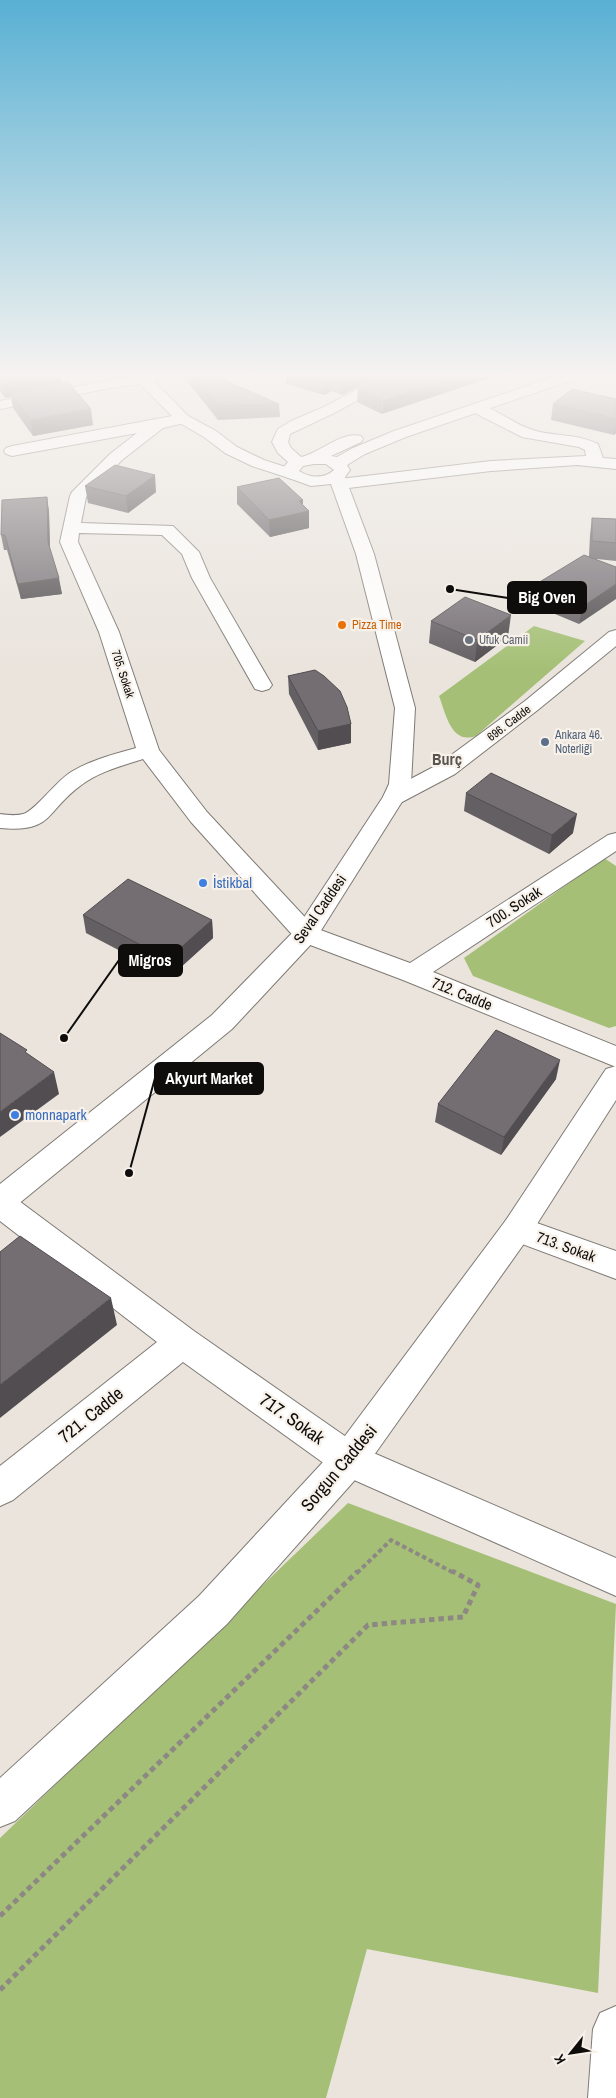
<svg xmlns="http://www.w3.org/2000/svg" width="616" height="2098" viewBox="0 0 616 2098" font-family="'Archivo Narrow',sans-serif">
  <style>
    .green { fill: #a5c076 }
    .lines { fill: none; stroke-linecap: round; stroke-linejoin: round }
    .minor-casing { stroke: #7f7a74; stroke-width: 2 }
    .tertiary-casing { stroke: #7f7a74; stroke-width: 2 }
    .secondary-casing { stroke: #7f7a74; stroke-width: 2 }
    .path-far1 { stroke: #8d8883; stroke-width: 4; stroke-dasharray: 4.5 3; stroke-linecap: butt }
    .path { stroke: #8d8883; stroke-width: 5; stroke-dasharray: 5.5 4; stroke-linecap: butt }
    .minor { fill: #fff; fill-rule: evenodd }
    .tertiary { fill: #fff; fill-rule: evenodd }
    .secondary { fill: #fff; fill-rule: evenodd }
    .wall { fill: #645f63 }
    .shaded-wall { fill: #514d50 }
    .building { fill: #746e73; stroke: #514d50 }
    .food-dot { fill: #e8710a; stroke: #f7f1ea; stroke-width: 2 }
    .worship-dot { fill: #6b7280; stroke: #f7f1ea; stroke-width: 2 }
    .service-dot { fill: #5c6f8a; stroke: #f7f1ea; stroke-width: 2 }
    .shop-dot { fill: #3f7fe0; stroke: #f7f1ea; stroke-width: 2 }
    .labels { text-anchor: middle; stroke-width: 4.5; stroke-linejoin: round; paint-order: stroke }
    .far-food-label { font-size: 12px; fill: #c56008; stroke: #f7f1ea; text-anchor: start }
    .far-worship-label { font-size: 12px; fill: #5b616d; stroke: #f7f1ea; text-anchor: start }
    .far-street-label { font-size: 12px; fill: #0f0d0b; stroke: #f7f1ea }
    .far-service-label { font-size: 12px; fill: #4e5e75; stroke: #f7f1ea; text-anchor: start }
    .shop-label { font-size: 15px; fill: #366cbe; stroke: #f7f1ea; text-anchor: start }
    .street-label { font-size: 15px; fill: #0f0d0b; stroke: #f7f1ea }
    .far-district-label { font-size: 16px; font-weight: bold; fill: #5a5550; stroke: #f7f1ea }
    .near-street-label { font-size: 18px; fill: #0f0d0b; stroke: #f7f1ea }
    .leader { fill: none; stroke: #0f0d0b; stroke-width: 2 }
    .callout-dot { fill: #0f0d0b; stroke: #f7f1ea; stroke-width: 2 }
    .callout { fill: #0f0d0b; stroke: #0f0d0b; stroke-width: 2 }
    .callout-label { font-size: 16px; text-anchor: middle; font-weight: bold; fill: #fff }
  </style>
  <rect width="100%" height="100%" fill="#eae4dd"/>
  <g class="green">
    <path d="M534,626L585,641L476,736C451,745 446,714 439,696Z"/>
    <path d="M604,858L616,866V1026L609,1028L473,976L464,958Z"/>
    <path d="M348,1503L616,1604L598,1993L367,1949L326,2098H0V1838Z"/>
  </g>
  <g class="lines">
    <defs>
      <g id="minor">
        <path d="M144,376L149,377L151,380L149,383L116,387L0,409V401L116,379Z"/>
        <path d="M476,403C496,408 513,424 533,430C554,437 576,433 598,444L603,458L616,459V469L577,465L491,471L340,489L334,488L332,484L334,480L340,479L491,461L586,456L585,450L579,447L522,437L471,411L468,408L471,405Z"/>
        <path d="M183,414L188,416L191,419L188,422L163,428L122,460L86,497L81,523L173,526L199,552L210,578L272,685L269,689L262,691L255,689L192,578L182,554L162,535L79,533L78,542L119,632L159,750L207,812L315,928L410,963L608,835L616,833V851L433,972L616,1046V1067L403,980L297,940L191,822L143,759C121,766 98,772 80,786C45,812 53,833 0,828V814C7,815 16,816 23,814C35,811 56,781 71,772C91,760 114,754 136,748L99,632L60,542L70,496L72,492L110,454L137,433L12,456L6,454L4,451L6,448L12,446Z"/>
        <path d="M616,630V646L539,709L455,774L402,802L394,804L386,802L383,797L386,792L439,764L525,701L609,632Z"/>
        <path d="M0,1191L11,1195L194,1331L362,1448L616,1558V1596L336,1472L183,1362L13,1500L0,1506V1466L157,1342L0,1221Z"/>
        <path d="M517,1216L616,1251V1279L506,1238L502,1229L506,1220Z"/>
        <path d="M616,2006V2098H588L593,2029L600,2013Z"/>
      </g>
      <g id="tertiary">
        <path d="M142,376H161L159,379L154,381L188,416L216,431L237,447L264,460L298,471L300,474L298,477L292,479L252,466L225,453L204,437L178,422L139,383L137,380Z"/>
        <path d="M616,1066V1100L528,1238L362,1472L227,1624L15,1821L0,1827V1778L199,1596L336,1448L506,1220L606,1069Z"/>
      </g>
      <path id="secondary" d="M382,376H399L397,379L334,413L290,434L288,442L291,448L301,457C320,453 341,431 361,436L363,439L361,442L331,456L337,457L353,448L394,431L557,376H577L575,379L406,437L365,454L347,465L350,470L345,477L374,554L415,708L411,784L405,797L315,940L232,1029L11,1210L0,1214V1184L212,1015L297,928L383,797L389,784L395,708L356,554L331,484L311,486L286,477L282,469L288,462L278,453L272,442L278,429L291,421L324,407ZM314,464H326L334,470C324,479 310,478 299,471L303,466Z"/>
    </defs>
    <use href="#minor" class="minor-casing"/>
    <use href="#tertiary" class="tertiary-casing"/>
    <use href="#secondary" class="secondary-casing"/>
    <path class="path-far1" d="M357,1573L391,1540L454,1573"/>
    <g class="path">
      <path d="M0,1916L358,1571"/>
      <path d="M0,1990L368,1625L463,1617L478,1585L452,1571"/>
    </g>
    <use href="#minor" class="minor"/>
    <use href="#tertiary" class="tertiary"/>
    <use href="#secondary" class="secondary"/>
  </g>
  <g class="wall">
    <path d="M0,376H60L61,383L93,425L33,436L13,408L11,397L5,398L0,391Z"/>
    <path d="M183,376H215L279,404L280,417L218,420Z"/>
    <path d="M286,376H379L342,395L332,391L324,395L286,384Z"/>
    <path d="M384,376L382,414L357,402L358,389Z"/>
    <path d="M616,399V433L614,435L551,420L553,404Z"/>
    <path d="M85,486L156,492L128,513L88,503Z"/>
    <path d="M237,487L303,505L309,528L270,537L237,504Z"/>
    <path d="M47,497L49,512L50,549L62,594L21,599L7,550H4L1,535Z"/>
    <path d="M592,518L616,519V561L597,559L579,624L531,604L533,586L589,556L590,535Z"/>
    <path d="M431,621L508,637L475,662L429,643Z"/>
    <path d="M288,676L351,724V743L318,750L289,694Z"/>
    <path d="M466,793L573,833L549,854L464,811Z"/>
    <path d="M83,915L212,920L213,938L170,977L86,933Z"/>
    <path d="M556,1079L501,1155L435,1122L438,1104Z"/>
  </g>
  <g class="shaded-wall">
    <path d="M48,376H60L62,387L10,393L11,397L5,398L3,384Z"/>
    <path d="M355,376H379L342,395V382Z"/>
    <path d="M459,376H496L382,414L383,401Z"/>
    <path d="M333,377L332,391L324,395V382Z"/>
    <path d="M91,409L93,425L33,436L31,420Z"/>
    <path d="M616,422V433L614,435Z"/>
    <path d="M155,475L156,492L128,513L126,496Z"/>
    <path d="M47,497L49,512L50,557L48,542Z"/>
    <path d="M303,500V512L309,511V528L270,537L269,520L299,501Z"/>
    <path d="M59,578L62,594L21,599L18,584Z"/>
    <path d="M616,584V599L579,624L582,607Z"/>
    <path d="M511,615L508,637L475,662L477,640Z"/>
    <path d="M351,724V743L318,750V731Z"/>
    <path d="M577,814L573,833L549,854L552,835Z"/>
    <path d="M212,920L213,938L170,977L168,959Z"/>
    <path d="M560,1060L556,1079L501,1155L504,1137Z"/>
    <path d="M54,1072L59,1094L0,1137V1112Z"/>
    <path d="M111,1298L117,1325L0,1418V1385Z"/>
  </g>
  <g class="building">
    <path d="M0,376H48L3,384L0,380Z"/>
    <path d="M193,376H215L279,404L218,406Z"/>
    <path d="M303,376H355L342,382L333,377L324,382Z"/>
    <path d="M384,376H459L383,401L358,389Z"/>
    <path d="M68,382L91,409L31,420L10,393Z"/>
    <path d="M572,389L616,399V419L553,404Z"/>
    <path d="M115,465L155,475L126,496L85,486Z"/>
    <path d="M279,478L303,500L299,501L309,511L269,520L237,487Z"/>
    <path d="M47,497L48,542L59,578L18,584L5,535H1L2,500Z"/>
    <path d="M592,518L616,519V543L592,541Z"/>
    <path d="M584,555L616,567V584L582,607L533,586Z"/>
    <path d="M465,597L511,615L477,640L431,621Z"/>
    <path d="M315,670L324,676L340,691L347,707L351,724L318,731L288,676Z"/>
    <path d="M491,773L577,814L552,835L466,793Z"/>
    <path d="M128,879L212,920L168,959L83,915Z"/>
    <path d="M496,1030L560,1060L504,1137L438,1104Z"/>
    <path d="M0,1033L27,1050L25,1052L54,1072L0,1112Z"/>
    <path d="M20,1236L111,1298L0,1385V1252Z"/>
  </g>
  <linearGradient id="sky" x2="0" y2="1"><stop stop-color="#58b0d3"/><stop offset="0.56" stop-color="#f6f3f0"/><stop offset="1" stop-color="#f6f3f0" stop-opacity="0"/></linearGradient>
  <rect width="616" height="669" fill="url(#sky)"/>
  <circle class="food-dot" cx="342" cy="625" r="5"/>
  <circle class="worship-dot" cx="469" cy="640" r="5"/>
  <circle class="service-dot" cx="545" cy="742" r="5"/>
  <g class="shop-dot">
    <circle cx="203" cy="883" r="5"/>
    <circle cx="15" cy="1115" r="5"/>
  </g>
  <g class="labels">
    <g class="far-food-label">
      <text x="352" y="629">Pizza Time</text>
    </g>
    <g class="far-worship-label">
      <text x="479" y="644">Ufuk Camii</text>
    </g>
    <g class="far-street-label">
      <text transform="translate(123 674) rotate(72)" y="4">705. Sokak</text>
      <text transform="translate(509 723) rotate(-37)" y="4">696. Cadde</text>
    </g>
    <g class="far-service-label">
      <text x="555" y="739">Ankara 46.<tspan x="555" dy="14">Noterliği</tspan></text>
    </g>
    <g class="shop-label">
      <text x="213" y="888">İstikbal</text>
      <text x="25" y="1120">monnapark</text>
    </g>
    <g class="street-label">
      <text transform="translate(514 907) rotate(-33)" y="5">700. Sokak</text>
      <text transform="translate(320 909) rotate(-55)" y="5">Seval Caddesi</text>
      <text transform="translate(462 994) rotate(22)" y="5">712. Cadde</text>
      <text transform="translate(566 1247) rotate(20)" y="5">713. Sokak</text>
    </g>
    <g class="far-district-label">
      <text x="447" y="765">Burç</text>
    </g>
    <g class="near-street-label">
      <text transform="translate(91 1415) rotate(-39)" y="6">721. Cadde</text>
      <text transform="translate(292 1419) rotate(35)" y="6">717. Sokak</text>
      <text transform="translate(339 1468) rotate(-50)" y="6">Sorgun Caddesi</text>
    </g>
  </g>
  <path class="leader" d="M450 589L508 598M64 1038L119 960M129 1173L155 1078"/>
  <g class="callout-dot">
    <circle cx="450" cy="589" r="5"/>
    <circle cx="64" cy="1038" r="5"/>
    <circle cx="129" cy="1173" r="5"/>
  </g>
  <g class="callout">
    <rect x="508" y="582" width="78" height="31" rx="5"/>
    <rect x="119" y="945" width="63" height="31" rx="5"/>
    <rect x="155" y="1063" width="108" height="31" rx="5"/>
  </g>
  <g class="callout-label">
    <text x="547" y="603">Big Oven</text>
    <text x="150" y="966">Migros</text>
    <text x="209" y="1084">Akyurt Market</text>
  </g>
  <g transform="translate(571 2053) rotate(240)" stroke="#f7f1ea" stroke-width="4" paint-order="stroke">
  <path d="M0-4L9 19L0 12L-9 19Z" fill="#0f0d0b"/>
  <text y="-8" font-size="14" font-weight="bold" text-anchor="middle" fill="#0f0d0b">K</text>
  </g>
</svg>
